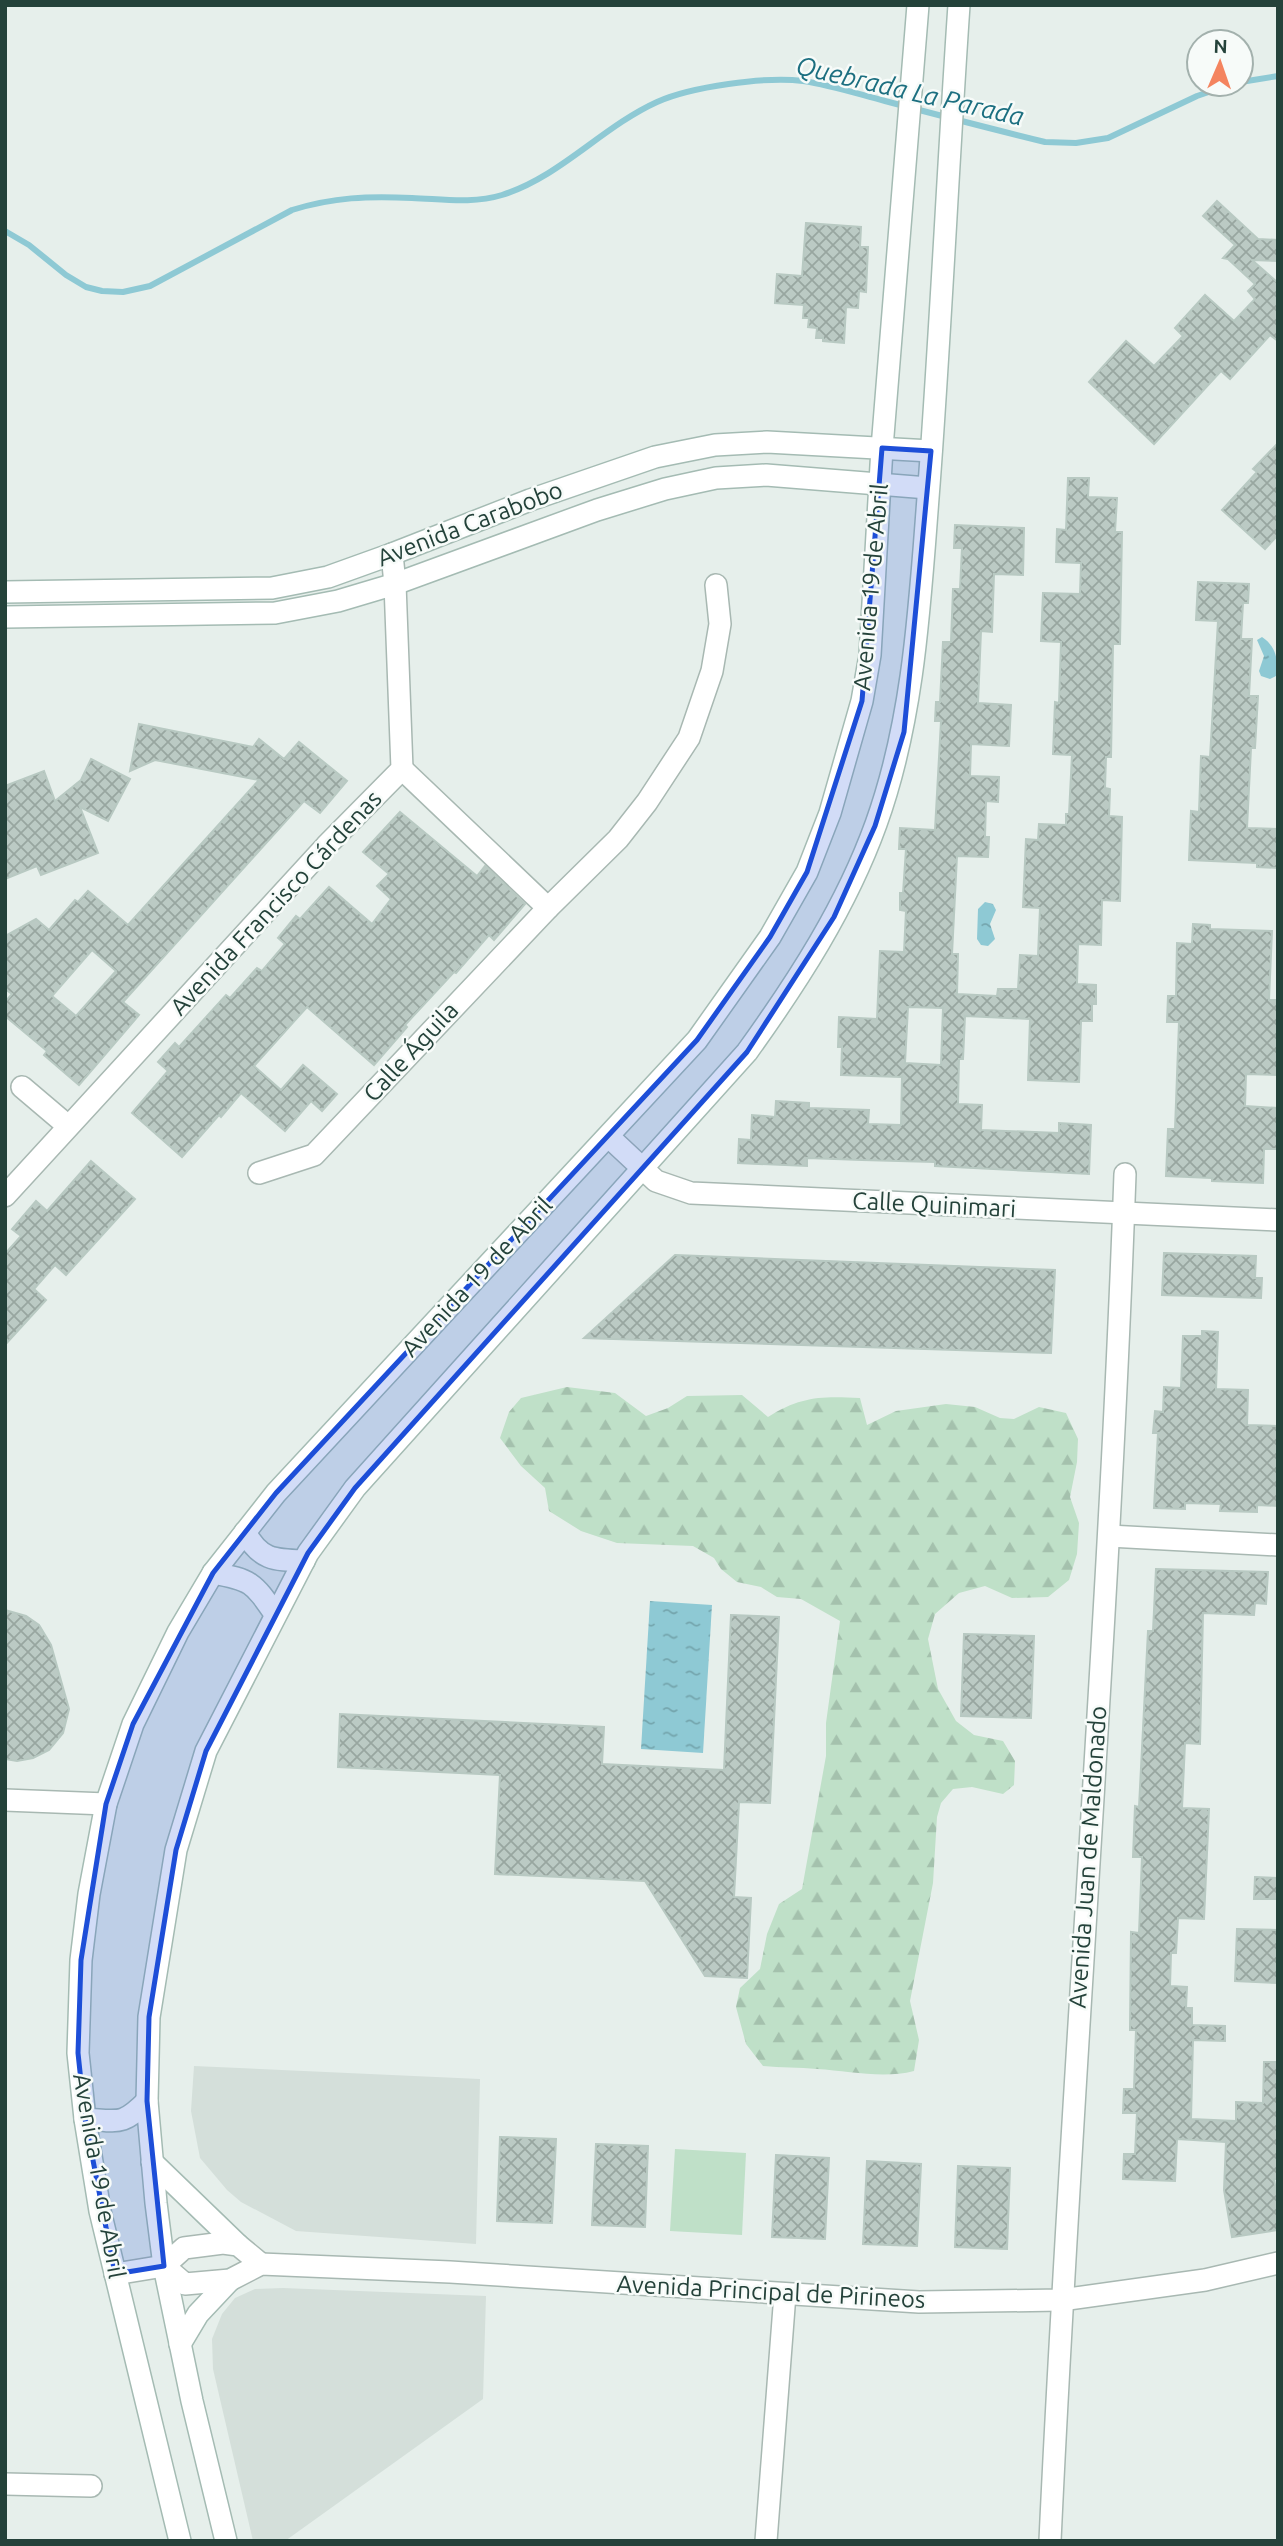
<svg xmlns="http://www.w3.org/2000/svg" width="1283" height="2546" viewBox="0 0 1283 2546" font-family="Ubuntu,sans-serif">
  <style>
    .built { fill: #d4dfda }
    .green { fill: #bfe0c8 }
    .forest { fill: url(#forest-firs) }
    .water { fill: url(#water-ripples) }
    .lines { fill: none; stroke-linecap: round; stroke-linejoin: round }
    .stream { stroke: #8ec9d4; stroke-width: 6 }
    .building { fill: url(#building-cross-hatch); stroke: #b8c9c2; stroke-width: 2; fill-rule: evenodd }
    .minor-casing { stroke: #a8b8b2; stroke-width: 24 }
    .secondary-casing { stroke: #a4bbb3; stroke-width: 24 }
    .minor { stroke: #fff; stroke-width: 21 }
    .secondary { stroke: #fff; stroke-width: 21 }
    .marked { fill: #1d4ed8; fill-opacity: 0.2; stroke: #1d4ed8; stroke-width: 5; stroke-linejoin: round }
    .labels { text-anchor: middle; stroke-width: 5; stroke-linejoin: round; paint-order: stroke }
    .street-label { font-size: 24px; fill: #24423a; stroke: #f7fbf9 }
    .water-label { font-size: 26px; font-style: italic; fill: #1c6f80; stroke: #f7fbf9 }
  </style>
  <defs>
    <pattern id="forest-firs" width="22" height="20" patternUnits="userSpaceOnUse" patternTransform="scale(1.75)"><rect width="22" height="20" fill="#bfe0c8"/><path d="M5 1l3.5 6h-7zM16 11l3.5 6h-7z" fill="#a4c1ad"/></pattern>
    <pattern id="water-ripples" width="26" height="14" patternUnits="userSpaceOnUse" patternTransform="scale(1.75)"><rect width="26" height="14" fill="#8ec9d4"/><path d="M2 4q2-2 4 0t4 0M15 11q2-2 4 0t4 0" fill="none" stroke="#74a5ad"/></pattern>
    <pattern id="building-cross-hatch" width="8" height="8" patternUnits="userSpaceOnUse" patternTransform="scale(1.75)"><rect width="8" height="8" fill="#bbcac4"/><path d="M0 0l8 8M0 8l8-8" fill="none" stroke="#98a6a0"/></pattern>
  </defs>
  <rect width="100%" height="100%" fill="#e6efeb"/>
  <g class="built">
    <path d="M194,2066L480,2079L476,2244L296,2231L241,2202L227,2190L200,2158L191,2111Z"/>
    <path d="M283,2288L486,2296L483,2399L285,2541H253L213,2369L212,2339L222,2314L235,2298L255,2289Z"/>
  </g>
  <path class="green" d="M675,2149L746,2153L742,2235L670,2231Z"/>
  <path class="forest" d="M567,1387L615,1393L646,1416L668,1408L687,1396L742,1395L768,1417C801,1396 822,1396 860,1398L867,1425L896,1411L946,1404L975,1407L1000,1418L1014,1419L1039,1407L1066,1413L1078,1439L1077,1462L1070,1497L1079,1523L1077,1554L1069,1580L1048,1597L1012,1598L985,1586L959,1593L935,1614L928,1639L938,1689L956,1721L974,1735L1003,1741L1015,1761L1014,1785L1003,1794L972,1787L953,1789L941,1803L937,1817L933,1883L910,2001L919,2040L914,2071C883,2079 849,2071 817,2069C799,2067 781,2068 763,2066L746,2044L736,2007L740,1988L760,1969L767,1934L779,1904L802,1889L826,1756V1723L840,1621L801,1599L777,1597L761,1587L737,1582L721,1569L714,1558L693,1546L617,1543L581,1531L549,1511L545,1488L521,1466L500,1438L509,1412L521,1398Z"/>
  <g class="water">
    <path d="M1262,637C1276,646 1279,661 1276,676L1270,679L1261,676L1259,671L1264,656L1257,640Z"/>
    <path d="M985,902L993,904L996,910L990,924L995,939L988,946L981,945L977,939L978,909Z"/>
    <path d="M650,1601L712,1605L703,1753L641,1749Z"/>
  </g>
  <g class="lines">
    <g class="stream">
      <path d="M1241,82L1278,76"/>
      <path d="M5,231L29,245L66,275L86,287L102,291L123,292L150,286L292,210C334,197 368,196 412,198C442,199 473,204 502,195C560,177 602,127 657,102C690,87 766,76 803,81C831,85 858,94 885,101C938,115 992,129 1045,142L1076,143L1108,138L1197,96L1232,84"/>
    </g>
  </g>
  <g class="building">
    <path d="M1217,201L1258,239L1278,240V261L1252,260L1278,283V341L1270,335L1230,379L1221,371L1154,444L1089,382L1126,341L1154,366L1183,336L1175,328L1205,295L1234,321L1255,299L1248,291L1255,284L1228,259L1223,258L1235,245L1203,216Z"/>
    <path d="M806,223L861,227L860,247H868L866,292L859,291L858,308L846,307L844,343L823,341V338H816L817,328L808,327L809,318H803L804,305L775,303L777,274L802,276Z"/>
    <path d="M1278,443V535L1265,549L1222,510L1257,472L1253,469Z"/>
    <path d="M1068,478H1089L1088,497L1117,498L1115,532H1122L1120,644H1113L1111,757H1106L1105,788L1110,789L1109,816L1122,817L1120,901L1102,900L1101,945L1078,944L1077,984L1096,985V1004H1092V1021H1081L1079,1082L1028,1080L1030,1019L965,1016L963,1059H959L958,1104L982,1105L981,1130L1059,1133V1123L1091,1125L1089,1174L935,1166V1162L862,1160L807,1158V1166L738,1163L739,1139L751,1140L752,1115L775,1117L776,1101L809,1103V1108L869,1110L868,1124L901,1125L902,1077L841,1075L842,1047H838L839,1017L877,1019L880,951L904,952L906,911L900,910V893H903L906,849H899L900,828L935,830L941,721H935L936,702H940L943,642H951L953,589H960L962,548H954L955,525L1024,528L1023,575L994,574L992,632L981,631L978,703L1011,705L1009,746L971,744L970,776L999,777L998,802L986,801L985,837H989L988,857L957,856L952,954H958L957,994L997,996L998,989H1018L1020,955L1038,956L1040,908L1023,907L1026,839L1038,840L1039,824L1066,825V814H1069L1072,755L1053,754L1055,702L1059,703L1061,642L1041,641L1043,593L1080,594L1081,563L1056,562L1057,529L1066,530ZM908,1007L943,1008L941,1065L905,1063Z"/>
    <path d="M1198,582L1249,584L1248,603H1243L1241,639H1252L1249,696H1258L1255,748H1251L1247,828L1278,829V868L1257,867V863L1189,860L1191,811L1199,812L1201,756L1210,757L1218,621L1196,620Z"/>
    <path d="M139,724L253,747L259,739L284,759L299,742L347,781L320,813L304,801L123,1002L139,1015L79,1085L44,1055L47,1051L5,1016V1002L12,994L5,989V936L36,919L49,930L75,900L78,902L88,891L128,925L259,780L155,760L130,771ZM92,950L116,971L76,1016L52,996Z"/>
    <path d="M91,759L130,779L108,821L80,807L98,853L41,875L37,866L5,879V786L44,771L55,801L81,780Z"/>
    <path d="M400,812L477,876L485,866L525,904L494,940L489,935L456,973L454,972L405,1025L407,1027L374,1065L307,1007L254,1066L281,1090L303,1065L337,1094L322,1111L311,1101L285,1131L241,1093L221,1117L219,1115L182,1157L132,1113L168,1071L158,1062L175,1043L179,1047L226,995L230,998L257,968L262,971L285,944L278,938L296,916L300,919L329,887L372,924L391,899L377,886L389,874L363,852Z"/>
    <path d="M1193,924L1210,925V929L1272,931L1269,1000H1278V1075L1246,1074L1245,1106L1278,1108V1149H1264L1263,1183L1212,1181V1178L1166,1176L1168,1129H1175L1179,1022H1167L1168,996H1176L1177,943L1192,944Z"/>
    <path d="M91,1161L135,1199L66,1275L55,1265L34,1289L46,1300L5,1345V1254L21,1236L12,1229L36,1201L47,1211Z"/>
    <path d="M1164,1253L1256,1256L1255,1278H1262L1261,1298L1162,1295Z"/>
    <path d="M675,1255L1055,1270L1051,1353L584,1338Z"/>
    <path d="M1202,1331L1218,1332L1216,1389L1248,1390L1247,1425L1278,1426V1506L1257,1505V1512L1220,1511L1221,1504L1185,1503V1509L1154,1508L1158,1433H1153L1155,1411L1163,1412L1164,1387L1181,1388L1183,1336H1202Z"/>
    <path d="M1156,1569L1268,1572L1266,1604L1255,1603L1254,1615L1203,1613L1200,1744L1185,1743L1182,1808L1209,1809L1204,1919L1178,1918L1176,1953H1171L1170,1986L1187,1987L1186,2008H1192V2025L1225,2026V2041L1193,2040L1191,2119L1236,2121V2102L1263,2103L1264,2062H1278V2179H1274L1278,2202V2230L1232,2237L1224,2190L1226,2142L1177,2139L1175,2181L1123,2179L1124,2154H1135L1137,2113H1123L1124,2089H1134L1136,2030H1130L1131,1932L1139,1933L1142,1857H1133L1135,1806L1139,1807L1148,1631H1153Z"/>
    <path d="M5,1610L26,1616L39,1625L51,1645L69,1709L63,1733L49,1750L33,1758L17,1761L5,1759Z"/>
    <path d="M731,1615L779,1617L770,1803L739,1802L734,1897L751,1898L747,1978L705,1976L645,1881L495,1874L500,1775L338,1767L340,1714L604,1727L602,1764L724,1770Z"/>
    <path d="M964,1634L1034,1636L1031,1718L961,1716Z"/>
    <path d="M1255,1877L1278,1878V1899H1254Z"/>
    <path d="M1237,1929L1278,1930V1983L1235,1981Z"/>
    <path d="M500,2137L556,2139L552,2223L497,2221Z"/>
    <path d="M596,2144L648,2146L645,2227L592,2225Z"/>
    <path d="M776,2155L829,2158L825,2239L772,2237Z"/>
    <path d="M867,2161L921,2164L917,2246L863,2244Z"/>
    <path d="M958,2166L1010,2168L1007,2249L955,2247Z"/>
  </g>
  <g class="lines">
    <defs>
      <g id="minor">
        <path d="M402,769L548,908"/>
        <path d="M22,1087L68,1126"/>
        <path d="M609,1137L656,1181L691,1193L1278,1220"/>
        <path d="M259,1173L314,1155L548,908L618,839L647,802L689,738L712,671L720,624L716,585"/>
        <path d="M5,1196L326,846L402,769L395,584L392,554"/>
        <path d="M1109,1536L1278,1545"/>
        <path d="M5,1800L106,1804"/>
        <path d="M164,2266L185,2284L230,2280L261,2264L450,2272L919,2302L1061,2300L1205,2280L1278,2263"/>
        <path d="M115,2274L164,2266L184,2248L223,2243L238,2245L261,2264"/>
        <path d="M5,2484L91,2486"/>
        <path d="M766,2541L785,2294"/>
        <path d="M1050,2541C1071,2085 1109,1630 1125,1174"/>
      </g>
      <g id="secondary">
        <path d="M5,592L272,588L328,577L392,554L530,500L655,457L715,445L767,442L931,451"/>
        <path d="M5,617L275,613L338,601L395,584L597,510L665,489L716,478L766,475L928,488"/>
        <path d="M245,1532C260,1560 274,1560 304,1561"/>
        <path d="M213,1573C251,1580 253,1582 275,1614"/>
        <path d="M85,2119C119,2121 122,2126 147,2101"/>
        <path d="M152,2162L238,2245"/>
        <path d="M180,2344L198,2314L230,2280"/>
        <path d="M180,2541L100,2211L85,2119L78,2053L81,1960L89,1894L106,1804L133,1724L178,1632L213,1573L276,1493L697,1040L770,937L807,872L830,813L862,701L870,655L882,448L918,5"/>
        <path d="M226,2541L192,2401L164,2266L156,2203L147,2101L149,2017L176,1850L206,1751L308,1553L355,1488L747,1052C798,981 846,907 876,824C915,716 920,599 929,485C941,325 948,165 959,5"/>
      </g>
    </defs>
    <use href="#minor" class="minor-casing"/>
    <use href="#secondary" class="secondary-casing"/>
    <use href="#minor" class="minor"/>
    <use href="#secondary" class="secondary"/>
  </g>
  <path class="marked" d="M882,448L931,451L904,732L875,826L834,917L747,1052L355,1488L308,1553L206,1751L176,1850L149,2017L147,2101L164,2266L115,2274L85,2119L78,2053L81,1960L106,1804L133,1724L213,1573L276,1493L697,1040L770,937L807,872L862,701Z"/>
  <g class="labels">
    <g class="street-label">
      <text transform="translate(470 524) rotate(-21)" y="8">Avenida Carabobo</text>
      <text transform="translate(871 587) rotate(-85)" y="8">Avenida 19 de Abril</text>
      <text transform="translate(276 903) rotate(-47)" y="8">Avenida Francisco Cárdenas</text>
      <text transform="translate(411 1052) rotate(-47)" y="8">Calle Águila</text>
      <text transform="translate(934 1205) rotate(3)" y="8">Calle Quinimari</text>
      <text transform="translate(477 1277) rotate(-47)" y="8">Avenida 19 de Abril</text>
      <text transform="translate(1088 1857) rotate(-86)" y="8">Avenida Juan de Maldonado</text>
      <text transform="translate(99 2176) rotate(80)" y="8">Avenida 19 de Abril</text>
      <text transform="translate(771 2292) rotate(3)" y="8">Avenida Principal de Pirineos</text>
    </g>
    <g class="water-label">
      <text transform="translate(910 91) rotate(13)" y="9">Quebrada La Parada</text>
    </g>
  </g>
  <rect width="1283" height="2546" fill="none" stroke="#24423a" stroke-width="14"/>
  <g transform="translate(1220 63) rotate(2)"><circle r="33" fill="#f7fbf9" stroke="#a3b1ad" stroke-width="2"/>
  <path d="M0-5L12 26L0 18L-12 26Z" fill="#f4845f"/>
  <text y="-10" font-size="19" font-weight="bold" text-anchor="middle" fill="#24423a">N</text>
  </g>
</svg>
